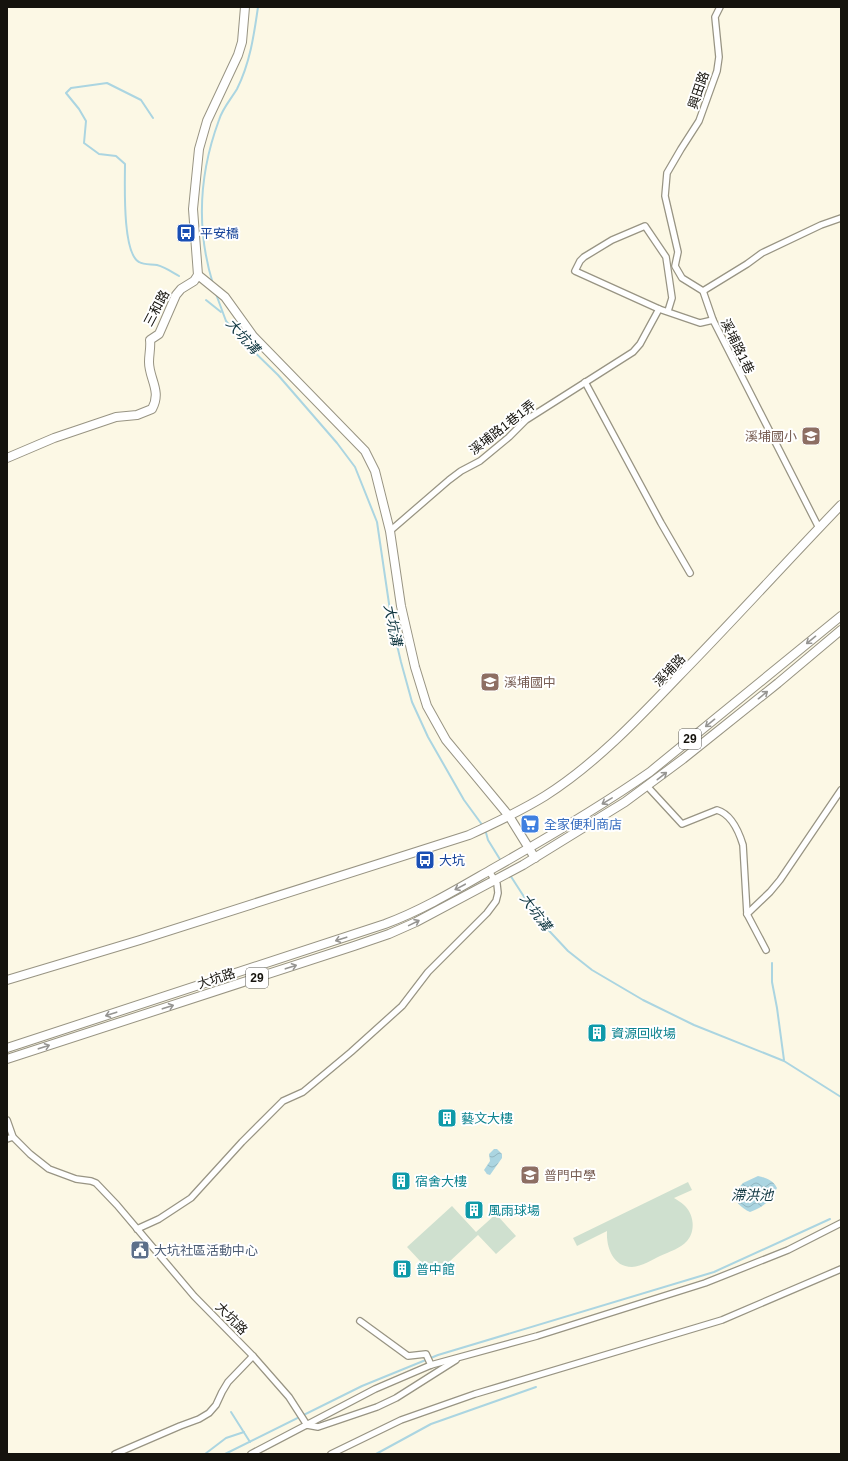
<svg xmlns="http://www.w3.org/2000/svg" width="848" height="1461" viewBox="0 0 848 1461" font-family="Helvetica,'Noto Sans TC',sans-serif">
  <style>
    .grass { fill: #cfe0cf }
    .water { fill: url(#water-waves) }
    .lines { fill: none; stroke-linecap: round; stroke-linejoin: round }
    .stream { stroke: #abd5e1; stroke-width: 2 }
    .street-casing { stroke: #989483; stroke-width: 8 }
    .secondary-casing { stroke: #989483; stroke-width: 10 }
    .primary-casing { stroke: #989483; stroke-width: 10 }
    .street { stroke: #fff; stroke-width: 5.5 }
    .secondary { stroke: #fff; stroke-width: 8 }
    .primary { stroke: #fff; stroke-width: 8 }
    .oneway { stroke: #969592 }
    .labels { text-anchor: middle; stroke-width: 4; stroke-linejoin: round; paint-order: stroke }
    .shield { fill: #fff; stroke: #5b5a56; stroke-width: 1 }
    .shield-label { font-size: 12px; font-weight: bold; fill: #15130d }
    .street-label { font-size: 13px; fill: #15130d; stroke: #fff }
    .transit-label { font-size: 13px; fill: #164399; stroke: #fff; text-anchor: start }
    .education-label { font-size: 13px; fill: #785e54; stroke: #fff; text-anchor: start }
    .shop-label { font-size: 13px; fill: #366cbe; stroke: #fff; text-anchor: start }
    .culture-label { font-size: 13px; fill: #0d838f; stroke: #fff; text-anchor: start }
    .service-label { font-size: 13px; fill: #4e5e75; stroke: #fff; text-anchor: start }
    .water-label { font-size: 14px; font-style: italic; fill: #0e353f; stroke: #fff }
  </style>
  <defs>
    <pattern id="water-waves" width="16" height="10" patternUnits="userSpaceOnUse"><rect width="16" height="10" fill="#abd5e1"/><path d="M0 5q4-4 8 0t8 0" fill="none" stroke="#92b6c0"/></pattern>
  </defs>
  <rect width="100%" height="100%" fill="#fcf8e5"/>
  <g class="grass">
    <path d="M688,1182L692,1190L674,1198C677,1200 681,1202 684,1205C694,1214 696,1231 687,1241C681,1248 669,1252 660,1256C652,1260 642,1266 632,1267C613,1267 606,1247 607,1231L577,1246L573,1238Z"/>
    <path d="M452,1206L476,1232L496,1214L516,1236L496,1254L478,1235L434,1276L407,1247Z"/>
  </g>
  <g class="water">
    <path d="M494,1149H497L502,1154V1158L490,1175L487,1174L484,1170L490,1161L489,1154Z"/>
    <path d="M758,1176C766,1178 773,1180 777,1188C769,1202 765,1206 750,1212C741,1208 735,1202 734,1193L743,1183Z"/>
  </g>
  <g class="lines">
    <g class="stream">
      <path d="M153,118L141,100L107,83L71,88L66,93L79,109L86,121L84,143L99,154L116,156L125,164C125,182 122,253 139,262C144,265 151,264 157,265C165,267 172,272 179,276"/>
      <path d="M213,284C196,229 199,174 219,120C222,109 231,99 237,89C250,63 254,35 258,7"/>
      <path d="M216,294L226,321L239,337L278,375L337,443L355,467L377,522L392,624L401,662L412,702L428,737L464,800L483,826"/>
      <path d="M206,300L221,312"/>
      <path d="M485,829L488,840L501,861"/>
      <path d="M510,875L539,920L568,951L592,970L643,1000L694,1025L784,1061L841,1097"/>
      <path d="M772,963V982L777,1008L784,1060"/>
      <path d="M231,1412L250,1442"/>
      <path d="M205,1454L226,1438L244,1432"/>
      <path d="M225,1454L362,1386L438,1355L714,1272L830,1219"/>
      <path d="M376,1454L431,1424L536,1387"/>
    </g>
    <defs>
      <g id="street">
        <path d="M720,7L715,17L719,57L717,71L699,121L681,149L667,173L665,196L678,252L675,266L682,278L703,291L713,320L819,528"/>
        <path d="M703,291L747,264L762,253L821,225L841,218"/>
        <path d="M668,311L672,298L666,257L645,226L612,240L584,257L580,261L575,271L659,309L700,323L713,320"/>
        <path d="M585,382L661,523L690,573"/>
        <path d="M390,531L449,480L461,471L480,461L509,437L526,420L633,352L640,344L659,309"/>
        <path d="M647,786L682,824L717,810C731,814 739,832 743,845L747,914L766,950"/>
        <path d="M747,914L770,892L780,880L841,790"/>
        <path d="M7,1120L13,1137L30,1154L49,1169L76,1179L91,1181L96,1183L117,1205L194,1296L253,1356L289,1397L307,1425"/>
        <path d="M7,1139L13,1137"/>
        <path d="M137,1229L159,1219L191,1198L242,1142L283,1101L303,1092L351,1052L402,1006L428,972L487,913L496,901L498,893L497,884L489,871"/>
        <path d="M360,1321L408,1356L426,1354L431,1365"/>
        <path d="M307,1425L318,1427L377,1407L396,1398L456,1360"/>
        <path d="M115,1454L180,1426L199,1419L209,1413L216,1405L222,1392L228,1382L253,1356"/>
        <path d="M251,1454L375,1389L431,1365L537,1336L705,1283L788,1250L841,1223"/>
        <path d="M331,1454L401,1420L475,1394L722,1320L841,1269"/>
      </g>
      <g id="secondary">
        <path d="M198,275L225,297L253,336L365,451L375,471L390,531L401,606L415,667L427,706L446,740L509,816L535,858"/>
        <path d="M7,458L54,438L116,417L137,415L152,409C162,391 149,379 149,362C149,354 151,347 150,340L159,334L176,295L181,289L194,281L198,275L193,209L199,149L207,121L238,55L242,42L245,7"/>
        <path d="M7,980L140,940L469,835C495,823 521,811 545,796C594,765 637,720 677,678C733,621 786,562 841,505"/>
      </g>
      <g id="primary">
        <path d="M7,1048L385,924C423,910 459,888 494,868C547,838 600,807 650,772L841,616"/>
        <path d="M7,1059L354,946L389,934L416,922L523,865L625,802L683,759L778,683L841,630"/>
      </g>
    </defs>
    <use href="#street" class="street-casing"/>
    <use href="#secondary" class="secondary-casing"/>
    <use href="#primary" class="primary-casing"/>
    <use href="#street" class="street"/>
    <use href="#secondary" class="secondary"/>
    <use href="#primary" class="primary"/>
  </g>
  <defs><path id="oneway-shaft" d="M-6 0H5M1.5-3L5.5 0L1.5 3" fill="none" stroke-width="1.6" stroke-linecap="round" stroke-linejoin="round"/></defs>
  <g class="oneway">
    <use href="#oneway-shaft" transform="translate(811 640) rotate(141)"/>
    <use href="#oneway-shaft" transform="translate(763 695) rotate(-39)"/>
    <use href="#oneway-shaft" transform="translate(710 723) rotate(141)"/>
    <use href="#oneway-shaft" transform="translate(662 776) rotate(-38)"/>
    <use href="#oneway-shaft" transform="translate(607 801) rotate(149)"/>
    <use href="#oneway-shaft" transform="translate(460 887) rotate(152)"/>
    <use href="#oneway-shaft" transform="translate(414 923) rotate(-26)"/>
    <use href="#oneway-shaft" transform="translate(341 939) rotate(162)"/>
    <use href="#oneway-shaft" transform="translate(291 967) rotate(-18)"/>
    <use href="#oneway-shaft" transform="translate(168 1007) rotate(-18)"/>
    <use href="#oneway-shaft" transform="translate(111 1014) rotate(162)"/>
    <use href="#oneway-shaft" transform="translate(44 1047) rotate(-18)"/>
  </g>
  <defs>
    <symbol id="bus-square" viewBox="-11 -11 22 22"><rect x="-9" y="-9" width="18" height="18" rx="4" fill="#1a4fb4" stroke="#fff"/><path d="M-5-6H5V4H4V6H2V4H-2V6H-4V4H-5ZM-3.5-4V0h7V-4ZM-3.5 1.2v1.5H-2V1.2ZM2 1.2v1.5H3.5V1.2Z" fill="#fff"/></symbol>
    <symbol id="school-square" viewBox="-11 -11 22 22"><rect x="-9" y="-9" width="18" height="18" rx="4" fill="#8d6e63" stroke="#fff"/><path d="M0-5L7-2L0 1L-7-2ZM-4 1L0 2.5L4 1V4Q0 6-4 4Z" fill="#fff"/></symbol>
    <symbol id="supermarket-square" viewBox="-11 -11 22 22"><rect x="-9" y="-9" width="18" height="18" rx="4" fill="#3f7fe0" stroke="#fff"/><path d="M-6-5.5h2.5l.6 2H6L4.5 2H-2.5L-4.4-4H-6ZM-1.5 3.2a1.3 1.3 0 1 0 .1 0ZM3 3.2a1.3 1.3 0 1 0 .1 0Z" fill="#fff"/></symbol>
    <symbol id="building-square" viewBox="-11 -11 22 22"><rect x="-9" y="-9" width="18" height="18" rx="4" fill="#0f9aa8" stroke="#fff"/><path d="M-4-6H4V6H1V3H-1V6H-4ZM-2.5-4.3h1.7v1.8h-1.7ZM.8-4.3h1.7v1.8H.8ZM-2.5-1h1.7V.8h-1.7ZM.8-1h1.7V.8H.8Z" fill="#fff"/></symbol>
    <symbol id="civic-square" viewBox="-11 -11 22 22"><rect x="-9" y="-9" width="18" height="18" rx="4" fill="#5c6f8a" stroke="#fff"/><path d="M-.6-6.5H3V-4.5H.6V-3L4-1V1h2V6H-6V1h2V-1L-.6-3ZM-1.2 2.5V6h2.4V2.5Z" fill="#fff"/></symbol>
  </defs>
  <g fill-rule="evenodd">
    <use href="#bus-square" x="175" y="222" width="22" height="22"/>
    <use href="#school-square" x="800" y="425" width="22" height="22"/>
    <use href="#school-square" x="479" y="671" width="22" height="22"/>
    <use href="#supermarket-square" x="519" y="813" width="22" height="22"/>
    <use href="#bus-square" x="414" y="849" width="22" height="22"/>
    <use href="#building-square" x="586" y="1022" width="22" height="22"/>
    <use href="#building-square" x="436" y="1107" width="22" height="22"/>
    <use href="#school-square" x="519" y="1164" width="22" height="22"/>
    <use href="#building-square" x="390" y="1170" width="22" height="22"/>
    <use href="#building-square" x="463" y="1199" width="22" height="22"/>
    <use href="#civic-square" x="129" y="1239" width="22" height="22"/>
    <use href="#building-square" x="391" y="1258" width="22" height="22"/>
  </g>
  <g class="labels">
    <g class="shield">
      <rect x="679" y="729" width="22" height="20" rx="3"/>
      <rect x="246" y="968" width="22" height="20" rx="3"/>
    </g>
    <g class="shield-label">
      <text x="690" y="743">29</text>
      <text x="257" y="982">29</text>
    </g>
    <g class="street-label">
      <text transform="translate(698 90) rotate(-71)" y="5">興田路</text>
      <text transform="translate(156 308) rotate(-62)" y="5">三和路</text>
      <text transform="translate(738 346) rotate(64)" y="5">溪埔路1巷</text>
      <text transform="translate(502 427) rotate(-38)" y="5">溪埔路1巷1弄</text>
      <text transform="translate(669 670) rotate(-46)" y="5">溪埔路</text>
      <text transform="translate(216 978) rotate(-18)" y="5">大坑路</text>
      <text transform="translate(232 1318) rotate(46)" y="5">大坑路</text>
    </g>
    <g class="transit-label">
      <text x="200" y="238">平安橋</text>
      <text x="439" y="865">大坑</text>
    </g>
    <g class="education-label">
      <text x="797" y="441" text-anchor="end">溪埔國小</text>
      <text x="504" y="687">溪埔國中</text>
      <text x="544" y="1180">普門中學</text>
    </g>
    <g class="shop-label">
      <text x="544" y="829">全家便利商店</text>
    </g>
    <g class="culture-label">
      <text x="611" y="1038">資源回收場</text>
      <text x="461" y="1123">藝文大樓</text>
      <text x="415" y="1186">宿舍大樓</text>
      <text x="488" y="1215">風雨球場</text>
      <text x="416" y="1274">普中館</text>
    </g>
    <g class="service-label">
      <text x="154" y="1255">大坑社區活動中心</text>
    </g>
    <g class="water-label">
      <text transform="translate(243 336) rotate(48)" y="5">大坑溝</text>
      <text transform="translate(393 625) rotate(79)" y="5">大坑溝</text>
      <text transform="translate(536 912) rotate(54)" y="5">大坑溝</text>
      <text x="752" y="1200">滯洪池</text>
    </g>
  </g>
  <rect width="848" height="1461" fill="none" stroke="#15130d" stroke-width="16"/>
</svg>
